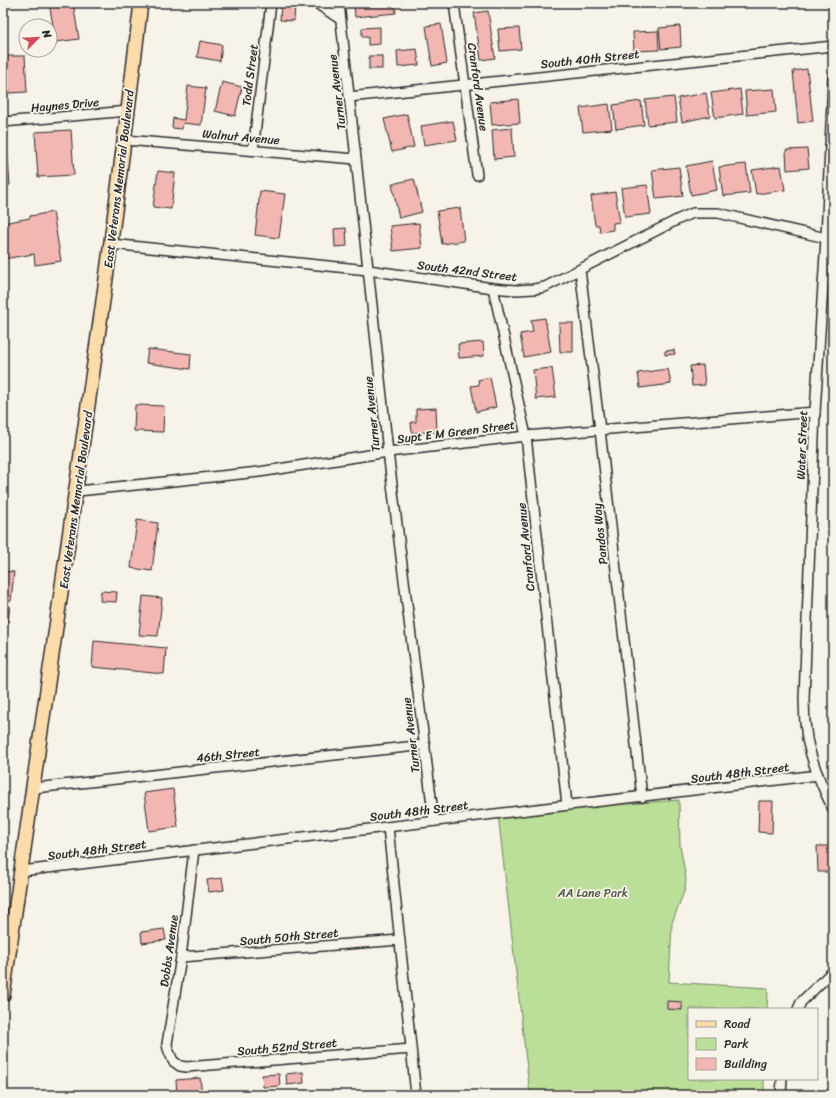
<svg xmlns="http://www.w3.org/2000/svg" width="836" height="1098" viewBox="0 0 836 1098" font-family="Sriracha,sans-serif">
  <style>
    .green { fill: #bbde99; stroke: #738462 }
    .building { fill: #f3b7b3; stroke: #2b2b2b }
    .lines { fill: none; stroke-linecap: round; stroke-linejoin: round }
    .minor-casing { stroke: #2b2b2b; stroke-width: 12 }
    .primary-casing { stroke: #2b2b2b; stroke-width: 16 }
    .minor { stroke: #f7f3e8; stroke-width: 9 }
    .primary { stroke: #fddcac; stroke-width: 13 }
    .labels { text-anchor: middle; stroke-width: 3.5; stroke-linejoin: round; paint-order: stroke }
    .street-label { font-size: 12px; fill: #2b2b2b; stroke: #f7f3e8 }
    .park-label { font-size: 12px; fill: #4f5846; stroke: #f7f3e8 }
  </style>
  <rect width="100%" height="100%" fill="#f7f3e8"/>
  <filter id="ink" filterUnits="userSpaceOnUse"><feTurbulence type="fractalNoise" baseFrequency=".025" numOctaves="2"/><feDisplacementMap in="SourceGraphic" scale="8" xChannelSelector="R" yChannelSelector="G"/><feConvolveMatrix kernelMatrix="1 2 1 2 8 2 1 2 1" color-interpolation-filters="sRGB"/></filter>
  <g filter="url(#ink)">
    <path class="green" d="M679,800L680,845L686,879L685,889L672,923L669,982L768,988L767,1009H689V1079H764V1095H530L498,814Z"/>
    <g class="building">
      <path d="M49,3H73L79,39L56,42Z"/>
      <path d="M281,3L295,4L294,21L280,20Z"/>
      <path d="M361,3H395L396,13L355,17L354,4Z"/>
      <path d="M488,11L495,58L481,60L474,13Z"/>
      <path d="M441,24L447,63L432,66L426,26Z"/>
      <path d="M680,26L681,47L661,49L659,28Z"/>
      <path d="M380,27V44L368,45V37H362V28Z"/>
      <path d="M519,28L521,49L500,51L498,29Z"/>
      <path d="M658,31L659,50L634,51L633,32Z"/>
      <path d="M200,41L222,45L220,61L197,57Z"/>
      <path d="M417,49L419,65L398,67L397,51Z"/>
      <path d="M7,56H25L27,92L9,93Z"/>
      <rect x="369" y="56" width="13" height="13"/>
      <path d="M807,69L813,121L798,123L793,71Z"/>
      <path d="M222,82L242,87L235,116L215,111Z"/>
      <path d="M188,86L206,88L201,125L183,123L182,129L172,128L173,118L184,120Z"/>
      <path d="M740,89L743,114L715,118L711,93Z"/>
      <path d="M774,89L776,112L747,115L745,91Z"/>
      <path d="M706,93L710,116L682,122L678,98Z"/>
      <path d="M674,97L677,122L648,125L645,100Z"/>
      <path d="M518,99L520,123L492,125L490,102Z"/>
      <path d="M641,101L644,125L616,129L613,105Z"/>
      <path d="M609,104L612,129L583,132L580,108Z"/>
      <path d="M407,114L414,147L392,152L384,119Z"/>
      <path d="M453,121L457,140L424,145L421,126Z"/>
      <path d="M512,128L514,157L494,159L492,130Z"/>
      <path d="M71,130L74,175L38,177L35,132Z"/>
      <path d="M3,148H7L10,185L3,186Z"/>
      <path d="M807,149L809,168L787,170L786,150Z"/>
      <path d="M712,161L717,190L691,195L686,166Z"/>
      <path d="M746,164L750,193L723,196L719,167Z"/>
      <path d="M781,166L785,190L756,194L752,170Z"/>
      <path d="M679,167L683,196L656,199L652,170Z"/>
      <path d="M158,171L175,173L171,209L153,207Z"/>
      <path d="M414,179L422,212L399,218L392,184Z"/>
      <path d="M647,185L651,214L625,217L621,188Z"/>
      <path d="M260,191L285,194L279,238L255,235Z"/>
      <path d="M615,192L620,222L613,223V230L600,232L599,225H595L591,196Z"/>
      <path d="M460,208L464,241L442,244L437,211Z"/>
      <path d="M53,212L61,261L35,265L34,254L3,259V223L30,218V216Z"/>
      <path d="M419,223L422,248L393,251L390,226Z"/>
      <path d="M346,228L347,246L335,247L334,229Z"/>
      <path d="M545,318L551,352L524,357L520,334L533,332L531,320Z"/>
      <path d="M559,323H573V352H560Z"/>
      <path d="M483,342L484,356L459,358L458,344Z"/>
      <path d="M148,349L191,354L190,369L146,363Z"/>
      <path d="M674,350L675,354L665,355V351Z"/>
      <path d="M703,365L705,385L692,386L690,366Z"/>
      <path d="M552,368L556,397L536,399L533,370Z"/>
      <path d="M668,369L671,384L640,388L638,373Z"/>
      <path d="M490,377L496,407L476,412L471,386L479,385L478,380Z"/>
      <path d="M135,405L164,406L163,432L134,431Z"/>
      <path d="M436,408L437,432L412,433L411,422H416V409Z"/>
      <path d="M137,520L158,523L152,571L131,568Z"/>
      <path d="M3,571L14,572L11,601L3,600Z"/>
      <path d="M101,591L117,592L116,602L100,601Z"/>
      <path d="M143,596L162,598L158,636L139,635Z"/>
      <path d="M3,605L10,606L7,629H3Z"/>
      <path d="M94,641L166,648L164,674L92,667Z"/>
      <path d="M173,789L178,827L149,831L144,793Z"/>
      <path d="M759,801H773L772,833L758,832Z"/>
      <path d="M817,846H832V872H818Z"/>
      <path d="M222,878L224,890L209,892L207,880Z"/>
      <path d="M164,929L166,940L142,943L141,932Z"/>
      <path d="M667,1001L682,1002V1010L667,1009Z"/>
      <path d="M303,1072L304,1083L287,1085L286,1074Z"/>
      <path d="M279,1074L280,1086L263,1087L262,1075Z"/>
      <path d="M200,1078L202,1095H177L176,1080Z"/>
    </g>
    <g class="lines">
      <defs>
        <g id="minor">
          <path d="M316,3L340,19"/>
          <path d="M339,3L388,452L434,821"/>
          <path d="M454,3L477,175"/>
          <path d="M833,78L826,238L815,412L804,699C804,712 805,726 807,739C812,763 822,787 833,809"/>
          <path d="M349,97L833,46"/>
          <path d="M3,122L128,111"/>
          <path d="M125,140L356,159"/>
          <path d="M253,150L271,3"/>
          <path d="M111,244L368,270L493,288L516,290L534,289L545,287L679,219L693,213H718L826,238"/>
          <path d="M580,270L600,430L642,797"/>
          <path d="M493,288L526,436L567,805"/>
          <path d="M78,491L259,472L388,452L526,436L815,412"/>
          <path d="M35,788L425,745"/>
          <path d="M388,827L416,1095"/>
          <path d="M194,850L181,957L167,1044L168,1049L173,1061L180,1066L186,1067L411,1049"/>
          <path d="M22,871L818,775"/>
          <path d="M181,957L400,940"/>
          <path d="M798,1009L801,1002L833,971"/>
          <path d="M781,1095L782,1079"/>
        </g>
        <path id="primary" d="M3,995C37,766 71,537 102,308C116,206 129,105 141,3"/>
      </defs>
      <use href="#minor" class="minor-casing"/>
      <use href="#primary" class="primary-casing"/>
      <use href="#minor" class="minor"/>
      <use href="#primary" class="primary"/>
    </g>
  </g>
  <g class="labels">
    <g class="street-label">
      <text transform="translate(590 59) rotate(-6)" y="4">South 40th Street</text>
      <text transform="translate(250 75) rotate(-83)" y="4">Todd Street</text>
      <text transform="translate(478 87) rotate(82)" y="4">Cranford Avenue</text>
      <text transform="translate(337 92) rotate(-97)" y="4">Turner Avenue</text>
      <text transform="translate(65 105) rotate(-5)" y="4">Haynes Drive</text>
      <text transform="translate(241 137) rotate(5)" y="4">Walnut Avenue</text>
      <text transform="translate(119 179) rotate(-83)" y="4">East Veterans Memorial Boulevard</text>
      <text transform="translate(467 271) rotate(7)" y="4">South 42nd Street</text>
      <text transform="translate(372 414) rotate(-96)" y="4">Turner Avenue</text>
      <text transform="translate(456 432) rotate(-7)" y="4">Supt E M Green Street</text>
      <text transform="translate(802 445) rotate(-88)" y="4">Water Street</text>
      <text transform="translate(76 500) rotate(-82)" y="4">East Veterans Memorial Boulevard</text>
      <text transform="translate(600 534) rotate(-96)" y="4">Pandos Way</text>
      <text transform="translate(526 547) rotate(-96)" y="4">Cranford Avenue</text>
      <text transform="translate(411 735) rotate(-97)" y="4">Turner Avenue</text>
      <text transform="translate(228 755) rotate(-6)" y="4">46th Street</text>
      <text transform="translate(740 773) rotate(-7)" y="4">South 48th Street</text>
      <text transform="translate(419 811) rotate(-7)" y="4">South 48th Street</text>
      <text transform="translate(97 850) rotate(-7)" y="4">South 48th Street</text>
      <text transform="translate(289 937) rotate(-5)" y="4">South 50th Street</text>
      <text transform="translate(169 951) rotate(-82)" y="4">Dobbs Avenue</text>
      <text transform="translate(287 1047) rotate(-5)" y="4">South 52nd Street</text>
    </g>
    <g class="park-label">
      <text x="593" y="897">AA Lane Park</text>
    </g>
  </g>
  <rect width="836" height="1098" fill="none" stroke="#f7f3e8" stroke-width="16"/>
  <rect x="8" y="8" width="820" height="1082" fill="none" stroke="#2b2b2b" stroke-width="1.5" filter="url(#ink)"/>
  <rect x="688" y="1008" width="130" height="72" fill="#f7f3e8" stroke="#a5a39c"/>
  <rect x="696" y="1021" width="20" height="6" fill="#fddcac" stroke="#a5a39c"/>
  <text x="724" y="1028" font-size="12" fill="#2b2b2b">Road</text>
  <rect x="696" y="1038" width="20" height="12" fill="#bbde99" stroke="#a5a39c"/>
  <text x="724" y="1048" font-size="12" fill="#2b2b2b">Park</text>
  <rect x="696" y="1058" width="20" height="12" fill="#f3b7b3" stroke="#a5a39c"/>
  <text x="724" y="1068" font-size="12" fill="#2b2b2b">Building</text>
  <g transform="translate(38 38) rotate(66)"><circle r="19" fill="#f7f3e8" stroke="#a5a39c"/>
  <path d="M0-3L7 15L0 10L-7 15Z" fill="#d1495b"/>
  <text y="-6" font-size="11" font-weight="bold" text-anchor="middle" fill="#2b2b2b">N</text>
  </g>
</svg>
